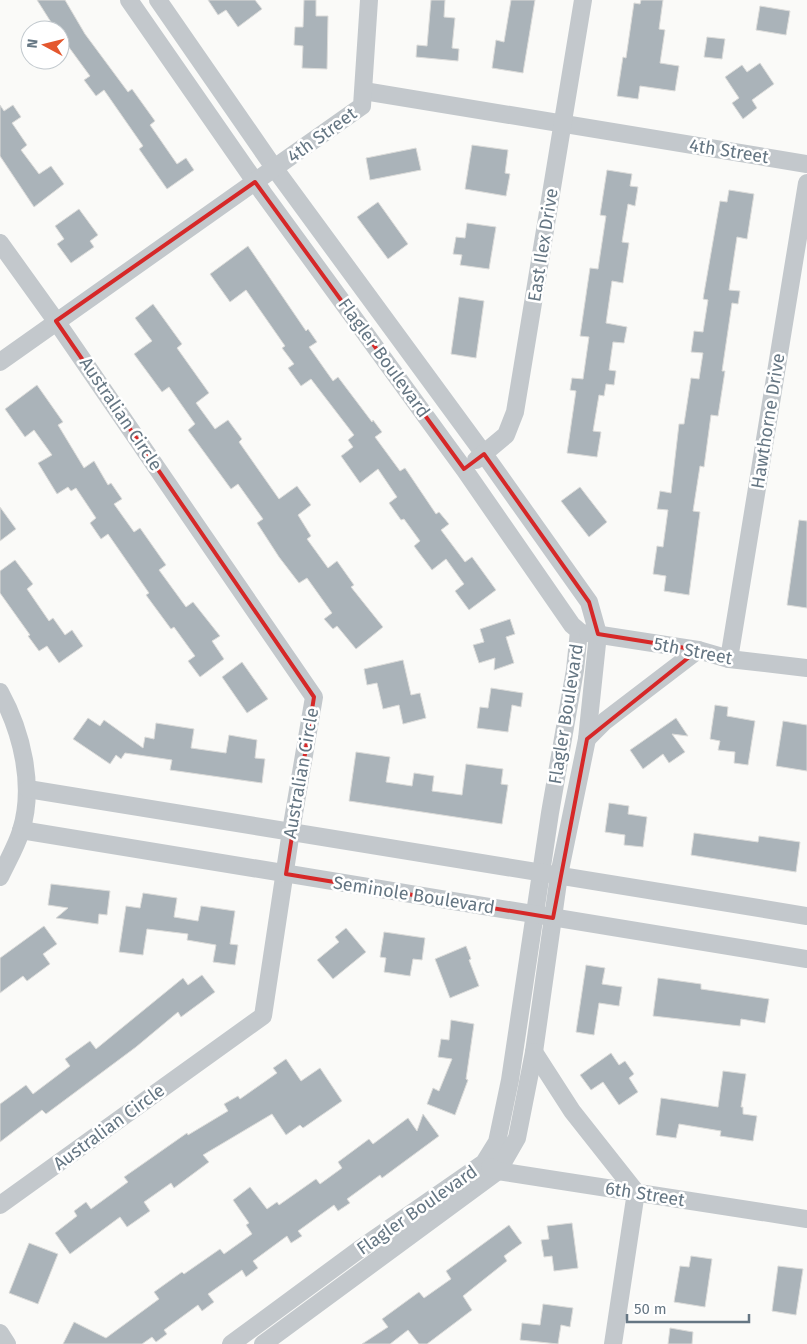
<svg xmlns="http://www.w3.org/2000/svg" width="807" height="1344" viewBox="0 0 807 1344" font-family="'Fira Sans',sans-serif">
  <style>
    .building { fill: #aab3b9; stroke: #dcdcda }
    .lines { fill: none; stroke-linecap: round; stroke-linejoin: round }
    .minor { stroke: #c3c8cc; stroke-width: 18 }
    .marked { fill: none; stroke: #d62828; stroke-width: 4; stroke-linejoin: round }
    .labels { text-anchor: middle; stroke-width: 5; stroke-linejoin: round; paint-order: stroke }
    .street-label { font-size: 18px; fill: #657683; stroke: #fff }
  </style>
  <rect width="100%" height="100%" fill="#fafaf8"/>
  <g class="building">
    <path d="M37,0H65L85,34L128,92L132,89L155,121L150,125L177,164L186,158L194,170L167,189L139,149L143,146L104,90L96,96L84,80L90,76L68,46L60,51V30H56Z"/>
    <path d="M208,0H255L262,9L238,27L226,10L218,15Z"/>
    <path d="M304,0H316V16H328L327,69L302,68L303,46L294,45L295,27H303Z"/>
    <path d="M431,0H445L444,17L455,18L452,48L459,49L458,61L416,57L417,45L427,46Z"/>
    <path d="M511,0H535L523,73L492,68L496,40L504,42Z"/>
    <path d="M641,0H663L659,29L665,30L660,63L679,66L675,91L640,86L638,99L617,96L623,57L626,58L634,3L640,4Z"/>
    <path d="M760,6L790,11L786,35L756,30Z"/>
    <path d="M707,37L725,39L722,59L704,57Z"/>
    <path d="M760,63L774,84L752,100L757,108L743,119L732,103L739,98L725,77L742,65L747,72Z"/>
    <path d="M0,105L4,111L13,105L21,117L12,123L27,145L21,150L39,174L51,166L64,184L34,207L0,156Z"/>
    <path d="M472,145L508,150L505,173L510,174L506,196L465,189Z"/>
    <path d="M416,148L421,170L370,180L366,158Z"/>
    <path d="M607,170L632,174L630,186L638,187L635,206L628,204L622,242L629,243L623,283L612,281L606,323L627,327L624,343L613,342L609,370L616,371L614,385L606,384L604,396L599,395L593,431L601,432L597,457L567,453L576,391L570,390L572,378L583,379L589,337L580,336L590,268L598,269L606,216L600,215Z"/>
    <path d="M729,190L754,194L747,239L737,237L729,290L740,291L738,304L732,303L722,371H725L718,416L711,415L704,467L700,466L693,511L700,512L689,595L664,591L666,576L653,574L657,546L663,547L668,510L657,509L660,491L671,493L679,424H684L691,378L699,379L703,353L691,352L694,331L703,332L708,300L703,299L720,201L727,202Z"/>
    <path d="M378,202L408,244L388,259L357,217Z"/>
    <path d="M79,209L98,235L90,241L94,247L71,263L57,244L64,239L55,226Z"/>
    <path d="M467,223L496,227L489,269L460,265L462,255L453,254L456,237L465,238Z"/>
    <path d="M248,246L306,331L308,329L317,342L309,347L333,381L338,377L372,422L373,420L382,432L375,437L400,471L405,468L436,514L439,512L449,524L441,530L465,562L472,557L496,590L469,610L455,591L464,584L446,559L432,570L414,546L420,541L404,519L401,520L389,503L397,497L378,469L360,483L341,456L353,447L348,440L354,435L311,379L301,386L288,368L294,364L282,348L285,346L246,290L230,302L210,274Z"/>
    <path d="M459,297L484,301L476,358L451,354Z"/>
    <path d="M153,304L182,344L177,348L209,393L196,403L215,429L228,420L242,439L239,442L279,499L297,486L311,505L298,515L311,536L307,539L328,568L337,561L354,585L351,587L383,627L356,649L337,626L333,629L324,619L332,613L307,578L299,583L279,557L257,523L263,519L238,484L231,489L188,430L195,424L169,387L162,392L134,354L152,341L135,318Z"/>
    <path d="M37,385L63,422L58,425L84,468L94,461L108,485L111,483L122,499L114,504L134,532L140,528L166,565L159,570L186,607L193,602L220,636L212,641L224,659L200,677L188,661L195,656L174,627L171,629L146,595L149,593L108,534L101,539L90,523L96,518L76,488L71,491L68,487L57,494L38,463L52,455L34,430L25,437L5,409Z"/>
    <path d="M580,487L607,522L589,537L561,501Z"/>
    <path d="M0,507L16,529L0,541Z"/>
    <path d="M799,520L807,521V608L787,605Z"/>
    <path d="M15,560L33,584L27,589L49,621L53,618L65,635L72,630L83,646L59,663L47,646L39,651L28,636L30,635L0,593V571Z"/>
    <path d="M510,619L515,634L506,637L514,663L494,670L495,658L479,663L473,645L484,642L480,629Z"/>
    <path d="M403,660L411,695L420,693L426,718L403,724L399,705L383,709L377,683L367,685L364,669Z"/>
    <path d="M242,662L268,699L247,713L222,677Z"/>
    <path d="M491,688L523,693L521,707L512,705L508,732L477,728L480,707L488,708Z"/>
    <path d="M715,705L728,707L727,716L755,721L748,765L734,763L735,752L718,750L720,741L710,739Z"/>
    <path d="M88,718L100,726L104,720L143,748L145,737L154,739L156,723L194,729L191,748L226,753L229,735L257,740L255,758L265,759L262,783L170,770L172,760L125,753L121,759L116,755L110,764L73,739Z"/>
    <path d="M676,718L688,736L672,734L685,752L669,763L663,754L643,769L630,750Z"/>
    <path d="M783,721L807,725V771L776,766Z"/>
    <path d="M356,752L390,757L386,782L412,786L414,773L434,776L432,791L462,795L466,764L503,769L501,784L508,785L502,824L349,801Z"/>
    <path d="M609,803L629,806L628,814L647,817L643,847L624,845L625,835L605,832Z"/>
    <path d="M694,833L758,842L759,836L800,842L796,872L691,855Z"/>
    <path d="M51,884L110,891L107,915L99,914L98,924L56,918L68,908L48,905Z"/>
    <path d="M143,893L177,898L174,917L198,921L201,906L235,911L230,944L238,945L235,965L213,962L216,945L187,940L188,934L147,929L143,955L119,952L126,906L140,908Z"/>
    <path d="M44,926L57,944L43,954L50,964L27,981L23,976L0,993V958Z"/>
    <path d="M346,928L366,952L333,979L317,960L339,942L335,937Z"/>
    <path d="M384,932L425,938L422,960L413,959L410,976L384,972L386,958L380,957Z"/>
    <path d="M466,946L471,959L469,960L479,986L450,998L435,959Z"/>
    <path d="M586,965L605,968L602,984L622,987L619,1006L599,1003L594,1035L576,1032Z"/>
    <path d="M202,975L215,992L181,1017L178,1012L136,1047L46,1114L42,1110L0,1142V1104L26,1085L33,1094L70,1066L65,1059L90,1041L96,1049L183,978L188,985Z"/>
    <path d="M658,978L701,984V989L769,999L765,1023L741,1019L740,1026L653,1016Z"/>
    <path d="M451,1020L474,1024L466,1079L468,1080L455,1115L427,1104L433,1088L439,1091L452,1059L438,1057L441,1039L449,1040Z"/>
    <path d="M611,1053L619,1065L625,1061L634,1074L629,1078L638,1092L619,1105L603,1082L591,1090L580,1075Z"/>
    <path d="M286,1059L301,1081L320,1068L342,1101L303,1128L300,1125L286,1135L272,1114L203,1155L209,1162L174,1188L171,1183L144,1202L150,1211L127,1227L120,1217L70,1254L55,1233L77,1216L74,1211L86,1202L91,1209L128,1182L124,1177L137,1168L187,1133L188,1135L228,1111L224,1104L238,1096L240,1099L277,1073L273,1068Z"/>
    <path d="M723,1071L746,1074L741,1107H743V1114L757,1116L753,1141L720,1136L721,1131L679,1124L676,1138L656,1135L661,1098L718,1107Z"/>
    <path d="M423,1114L439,1136L382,1178L380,1175L347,1199L350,1203L338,1211L334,1205L298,1231L302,1236L291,1243L287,1236L253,1261L258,1268L246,1277L242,1270L208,1294L214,1302L202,1311L198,1305L164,1330L167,1334L156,1342L152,1337L142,1344H63L74,1322L106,1338L159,1299L154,1292L182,1272L184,1274L220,1249L224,1254L252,1234L246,1225L249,1223L233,1200L250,1187L267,1209L277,1202L279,1205L316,1179L320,1184L342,1168L338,1162L369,1139L373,1144L408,1118L417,1131Z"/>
    <path d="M572,1223L578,1268L554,1271L552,1256L544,1257L541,1240L549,1239L547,1226Z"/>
    <path d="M509,1225L522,1243L504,1256L507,1261L463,1296L472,1310L427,1344H419L408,1330L390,1344H362L388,1327L382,1319L419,1292L424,1298L451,1279L446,1271Z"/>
    <path d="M29,1243L58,1254L38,1304L9,1293Z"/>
    <path d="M691,1256L712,1259L705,1307L674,1302L680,1266L689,1267Z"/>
    <path d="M778,1266L803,1269L796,1315L772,1311Z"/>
    <path d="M543,1304L573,1308L570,1327L561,1325L558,1344L520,1340L522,1323L540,1325Z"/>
    <path d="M670,1328L693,1332L692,1344H668Z"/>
  </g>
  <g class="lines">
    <g class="minor">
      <path d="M129,0L263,193L464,469L572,625L579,631L575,670L550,813L510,1080L497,1142L484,1163L360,1249L231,1344"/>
      <path d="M158,0L275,169L484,454L589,602L598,634L587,739L559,875L534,1052L517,1138L498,1171L263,1344"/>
      <path d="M364,91L807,164"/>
      <path d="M0,243L56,321L314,697L291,831L263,1016L0,1205"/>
      <path d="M0,362L362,106L369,0"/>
      <path d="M476,460L506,435L515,412L583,0"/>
      <path d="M588,633L698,650L729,659L807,668"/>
      <path d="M729,659L807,183"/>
      <path d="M0,692C22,732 35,786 21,831C16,847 7,862 0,877"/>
      <path d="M587,739L605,721L698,650"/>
      <path d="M28,789L807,916"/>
      <path d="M21,830L807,959"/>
      <path d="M534,1052L572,1111L636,1192L613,1344"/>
      <path d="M490,1167L498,1171L807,1219"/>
      <path d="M0,1333L7,1344"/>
    </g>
  </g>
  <path class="marked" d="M255,182L464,469L484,454L589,602L598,634L698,650L587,739L553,918L286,874L314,697L56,321Z"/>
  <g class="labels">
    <g class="street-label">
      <text transform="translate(322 135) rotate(-36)" y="6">4th Street</text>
      <text transform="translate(729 151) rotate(9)" y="6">4th Street</text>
      <text transform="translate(543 245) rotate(-81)" y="6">East Ilex Drive</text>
      <text transform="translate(384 358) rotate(54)" y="6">Flagler Boulevard</text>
      <text transform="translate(121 414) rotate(56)" y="6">Australian Circle</text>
      <text transform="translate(768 421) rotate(-81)" y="6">Hawthorne Drive</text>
      <text transform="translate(693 651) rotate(11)" y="6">5th Street</text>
      <text transform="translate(566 714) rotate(-81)" y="6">Flagler Boulevard</text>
      <text transform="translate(301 773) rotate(-80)" y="6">Australian Circle</text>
      <text transform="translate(414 895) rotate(9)" y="6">Seminole Boulevard</text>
      <text transform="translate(109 1127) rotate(-36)" y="6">Australian Circle</text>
      <text transform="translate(645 1194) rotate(9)" y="6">6th Street</text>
      <text transform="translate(417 1210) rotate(-35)" y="6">Flagler Boulevard</text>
    </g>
  </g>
  <g transform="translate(45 45) rotate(277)"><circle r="24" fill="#ffffff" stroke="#c1c8cd"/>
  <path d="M0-4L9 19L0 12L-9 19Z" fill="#e4572e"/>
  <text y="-8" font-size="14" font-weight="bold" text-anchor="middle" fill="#657683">N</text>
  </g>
  <path d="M627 1314v8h122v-8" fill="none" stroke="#657683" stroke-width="2.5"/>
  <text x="634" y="1314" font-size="15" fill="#657683" stroke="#ffffff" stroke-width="4" paint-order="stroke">50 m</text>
</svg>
